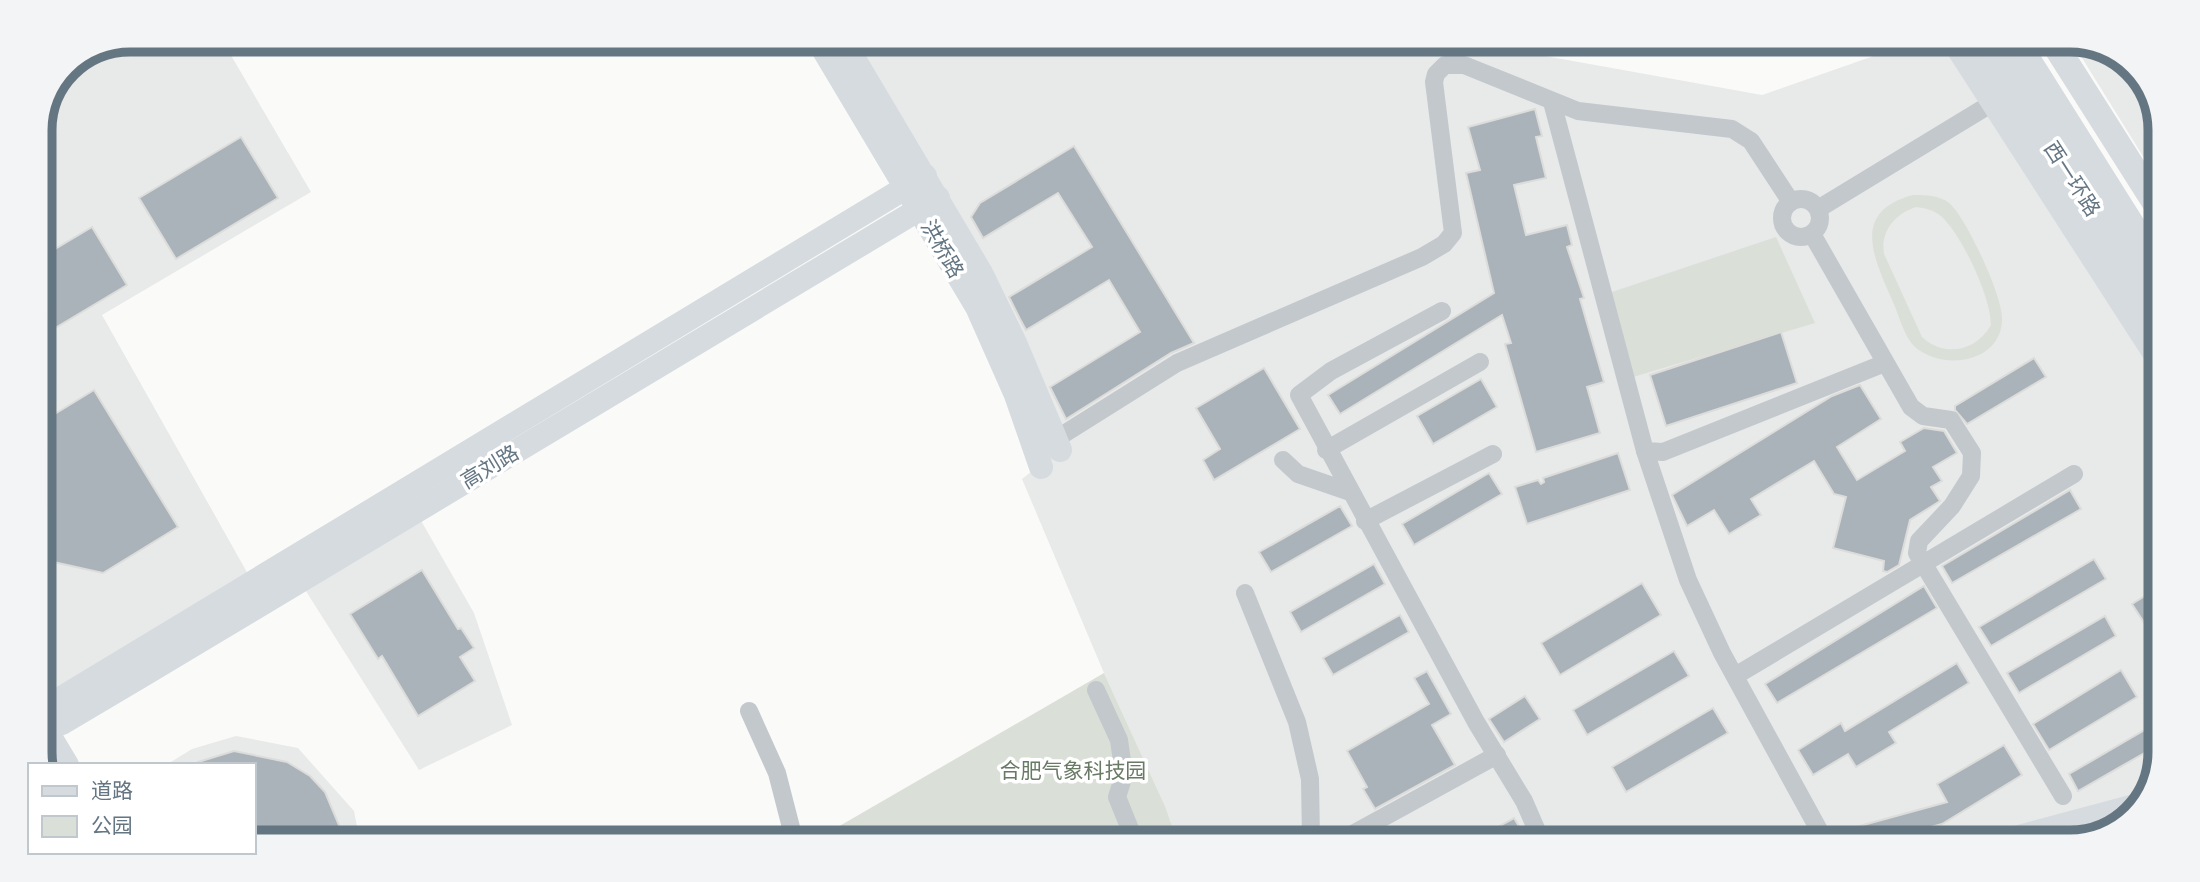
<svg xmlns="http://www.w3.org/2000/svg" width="2200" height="882" viewBox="0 0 2200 882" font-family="'Exo 2','Noto Sans SC',sans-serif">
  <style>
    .built { fill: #e8e9e9 }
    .green { fill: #dadfd7; fill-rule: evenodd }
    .building { fill: #aab3b9; stroke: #dcdcda; stroke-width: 2 }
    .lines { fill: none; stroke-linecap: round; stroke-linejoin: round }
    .street { stroke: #c3c8cc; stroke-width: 18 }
    .secondary { stroke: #d6dbdf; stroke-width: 24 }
    .primary { stroke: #d6dbdf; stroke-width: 26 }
    .highway { stroke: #d6dbdf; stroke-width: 32 }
    .labels { text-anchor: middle; stroke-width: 7; stroke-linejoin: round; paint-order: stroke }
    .street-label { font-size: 21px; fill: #657683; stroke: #fff }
    .park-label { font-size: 21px; fill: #687a64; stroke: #fff }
    .rim { fill: none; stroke: #657683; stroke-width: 9 }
  </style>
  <rect width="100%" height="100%" fill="#fafaf8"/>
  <g class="built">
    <path d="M130,40H222L311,192L102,315L257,590L40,720V125L67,66Z"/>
    <path d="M844,42L1504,44L1534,54L1762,95L1905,45H1957L2158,357L2155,781L2138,805L2000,842L1177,840L1165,806L1104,673L1022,479L1060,449Z"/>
    <path d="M2074,45H2099L2141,75L2160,124L2159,182Z"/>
    <path d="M408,498L474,613L512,725L419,770L292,569Z"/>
    <path d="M236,736L298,748L354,811L359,837H254V765H166L192,749Z"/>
  </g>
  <g class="green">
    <path d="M1913,195C1925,195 1939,195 1949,203C1966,217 2002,295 2002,318C2003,363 1942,372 1914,346C1904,336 1899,315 1893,302C1875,260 1849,212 1913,195ZM1916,207C1925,208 1934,210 1941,216C1962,235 1991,297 1991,325C1977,351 1944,358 1922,337L1884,254C1880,231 1895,214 1916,207Z"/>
    <path d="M1776,237L1815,323L1633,377L1609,293Z"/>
    <path d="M1104,673L1165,806L1177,840L817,839Z"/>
  </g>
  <g class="building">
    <path d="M1535,109L1542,136L1536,137L1546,178L1514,185L1526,235L1567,225L1572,245L1567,247L1584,298L1580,299L1604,382L1587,387L1600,433L1536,452L1505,344L1511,343L1502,315L1340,414L1328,395L1494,293L1466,173L1480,170L1468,127Z"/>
    <path d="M241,137L278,198L176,259L139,198Z"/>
    <path d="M1074,146L1194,343L1171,353L1066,419L1050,387L1140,332L1109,280L1026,330L1020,319L1009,297L1092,247L1058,193L983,238L971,217L980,203Z"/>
    <path d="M92,227L127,285L40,337V258Z"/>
    <path d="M1781,332L1797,383L1666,426L1650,375Z"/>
    <path d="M2034,358L2046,377L1967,424L1955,410V406Z"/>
    <path d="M1264,368L1300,429L1214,480L1203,460L1220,449L1196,408Z"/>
    <path d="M1481,379L1497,407L1433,444L1417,416Z"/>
    <path d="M1860,385L1881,419L1837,447L1857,480L1905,451L1900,442L1924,428L1944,431L1957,453L1933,467L1942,481L1931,487L1940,501L1910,520L1899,565L1887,572L1883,571L1884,561L1833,548L1846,497L1834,494L1814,461L1751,499L1761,515L1729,534L1714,510L1687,526L1672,495L1832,396Z"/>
    <path d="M94,390L178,527L103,573L49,561L40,546V423Z"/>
    <path d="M1618,453L1630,490L1527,524L1515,487L1538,480L1541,484L1544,482L1543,478Z"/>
    <path d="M1489,473L1502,494L1414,545L1402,524Z"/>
    <path d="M2070,490L2081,509L1952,583L1942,566Z"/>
    <path d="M1340,506L1352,526L1271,572L1259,552Z"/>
    <path d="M2094,559L2106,579L1991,646L1979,627Z"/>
    <path d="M1374,564L1385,584L1301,632L1290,612Z"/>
    <path d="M422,570L458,629L461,628L474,648L460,657L475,681L418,716L382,656L378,659L350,614Z"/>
    <path d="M1642,583L1661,615L1560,675L1541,643Z"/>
    <path d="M1924,586L1937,608L1777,703L1765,684Z"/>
    <path d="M2156,589V641L2132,604Z"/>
    <path d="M1400,615L1409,632L1333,675L1323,658Z"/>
    <path d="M2105,616L2116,636L2019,693L2007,673Z"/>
    <path d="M1674,651L1689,676L1587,735L1573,710Z"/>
    <path d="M1957,663L1969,683L1889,732L1896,743L1856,767L1848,754L1813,775L1798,750L1841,723L1845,731Z"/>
    <path d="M2121,670L2137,697L2049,750L2033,724Z"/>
    <path d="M1427,671L1451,714L1432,725L1455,765L1375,809L1363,789L1367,787L1347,751L1429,704L1414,678Z"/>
    <path d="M1525,696L1540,719L1504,742L1489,719Z"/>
    <path d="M1713,708L1728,733L1626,792L1612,767Z"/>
    <path d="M2155,724V747L2078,791L2069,774Z"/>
    <path d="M2004,745L2022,775L1942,824L1881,841H1836L1834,833L1947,802L1937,784Z"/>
    <path d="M234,751L287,762L310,776L325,792L344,837H254V765H198V762Z"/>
    <path d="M1514,818L1527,840H1474Z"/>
  </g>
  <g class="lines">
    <g class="street">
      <path d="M1552,102L1645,451L1663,452L1885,363"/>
      <circle cx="1801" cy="218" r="19"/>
      <path d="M1818,209L1994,102"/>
      <path d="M1812,234L1911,407L1923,416L1951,420L1972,453L1971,476L1952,506L1919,541L1917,553L2063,796"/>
      <path d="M1442,311L1331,371L1299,395L1476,722L1524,801L1541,840"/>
      <path d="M1048,444L1177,363L1422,257L1444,244L1453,233L1434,82L1436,74L1445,65H1464L1578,111L1732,129L1751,141L1791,202"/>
      <path d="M1326,450L1480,362"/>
      <path d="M1645,451L1688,580L1722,653L1825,841"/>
      <path d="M1283,460L1298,474L1350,492"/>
      <path d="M1365,521L1493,454"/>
      <path d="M1245,593L1297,722L1310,779L1311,840"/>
      <path d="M1735,676L2074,474"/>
      <path d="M1096,690L1119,740L1124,775L1117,797L1134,839"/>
      <path d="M749,711L777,773L794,839"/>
      <path d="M1342,840L1497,755"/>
    </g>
    <g class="secondary">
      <path d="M819,42L977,307L1016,395L1041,467"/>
      <path d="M844,42L981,273L1015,343L1060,450"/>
      <path d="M40,711L925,176"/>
      <path d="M40,720L67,765"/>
      <path d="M40,732L62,723L143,675L938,198"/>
      <path d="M2000,842L2138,805"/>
    </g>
    <g class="primary">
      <path d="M1957,45L2158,357"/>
      <path d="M2055,45L2159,209"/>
    </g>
    <g class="highway">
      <path d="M1987,45L2158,313"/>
      <path d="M2015,45L2158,272"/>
    </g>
  </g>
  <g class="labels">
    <g class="street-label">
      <text transform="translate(2072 179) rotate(57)" y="7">西一环路</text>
      <text transform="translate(942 249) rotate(60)" y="7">洪桥路</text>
      <text transform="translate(490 467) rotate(-31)" y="7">高刘路</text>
    </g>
    <g class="park-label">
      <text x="1073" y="778">合肥气象科技园</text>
    </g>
  </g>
  <path d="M0 0H2200V882H0ZM130 52H2070A78 78 0 0 1 2148 130V752A78 78 0 0 1 2070 830H130A78 78 0 0 1 52 752V130A78 78 0 0 1 130 52Z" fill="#f3f4f5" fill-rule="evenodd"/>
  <path class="rim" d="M130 52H2070A78 78 0 0 1 2148 130V752A78 78 0 0 1 2070 830H130A78 78 0 0 1 52 752V130A78 78 0 0 1 130 52Z"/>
  <rect x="28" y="763" width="228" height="91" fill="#ffffff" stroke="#c1c8cd" stroke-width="2"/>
  <rect x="42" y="786" width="35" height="10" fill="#d6dbdf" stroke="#c1c8cd" stroke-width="2"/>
  <text x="91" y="798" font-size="21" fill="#657683">道路</text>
  <rect x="42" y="816" width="35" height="21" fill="#dadfd7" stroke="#c1c8cd" stroke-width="2"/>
  <text x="91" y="833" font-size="21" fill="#657683">公园</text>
</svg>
